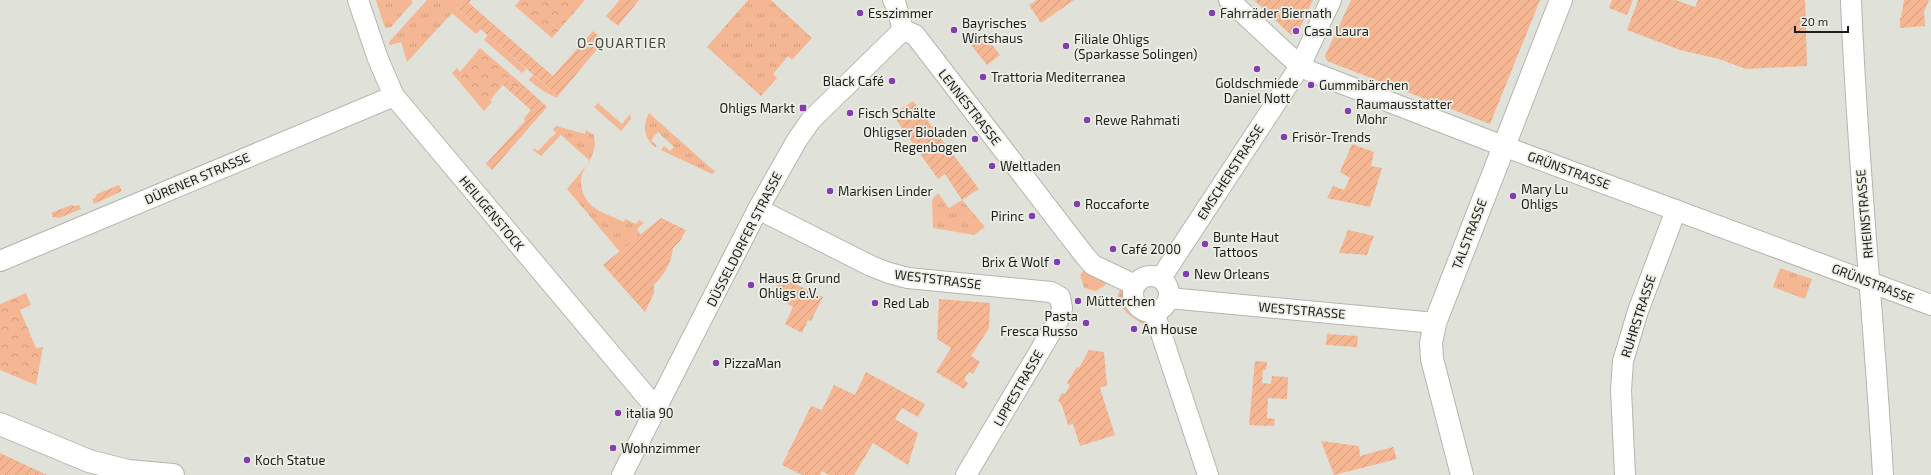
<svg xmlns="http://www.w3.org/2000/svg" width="1931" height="475" viewBox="0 0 1931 475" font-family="'Exo 2',sans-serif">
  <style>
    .grass { fill: url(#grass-tufts) }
    .forest { fill: url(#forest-crowns) }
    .garden { fill: url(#garden-furrows) }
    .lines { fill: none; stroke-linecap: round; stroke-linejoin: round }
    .minor-casing { stroke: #b4b6ae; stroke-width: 22 }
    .secondary-casing { stroke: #b4b6ae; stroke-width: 24 }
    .minor { stroke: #fff; stroke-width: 20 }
    .secondary { stroke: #fff; stroke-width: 22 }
    .poi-dot { fill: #823db0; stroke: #edefe7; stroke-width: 1.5 }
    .labels { text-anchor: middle; stroke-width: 3.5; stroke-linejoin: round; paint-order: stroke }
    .poi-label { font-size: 13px; fill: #1d1d1b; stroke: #edefe7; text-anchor: start }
    .street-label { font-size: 13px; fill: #1d1d1b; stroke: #edefe7 }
    .neighbourhood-label { font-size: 14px; letter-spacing: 1px; fill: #43443e; stroke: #edefe7 }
  </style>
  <defs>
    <pattern id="grass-tufts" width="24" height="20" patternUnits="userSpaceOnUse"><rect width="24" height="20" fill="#f4b693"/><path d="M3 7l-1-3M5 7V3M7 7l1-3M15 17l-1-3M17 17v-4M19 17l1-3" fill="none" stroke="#d19c7e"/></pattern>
    <pattern id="forest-crowns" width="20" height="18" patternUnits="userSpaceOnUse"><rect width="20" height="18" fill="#f4b693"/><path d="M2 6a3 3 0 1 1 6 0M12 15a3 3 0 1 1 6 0" fill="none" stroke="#d19c7e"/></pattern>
    <pattern id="garden-furrows" width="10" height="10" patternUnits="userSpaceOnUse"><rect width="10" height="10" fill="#f4b693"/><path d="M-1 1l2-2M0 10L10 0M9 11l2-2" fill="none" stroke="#d19c7e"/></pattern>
  </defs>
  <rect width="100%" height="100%" fill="#e0e2da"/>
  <g class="grass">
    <path d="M376,0H411L413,2L391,27L385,28Z"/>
    <path d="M427,0H462L456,8L481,29L476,34L452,13L407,62L401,42L390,45L389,42Z"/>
    <path d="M748,0H771L812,38L792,60L788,56L773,74L777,78L761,96L707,47Z"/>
    <path d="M488,35L526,69L522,73L484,40Z"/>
    <path d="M533,75L558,96L557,98L543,91L529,80Z"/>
    <path d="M598,103L622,124L630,114L631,119L621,131L594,107Z"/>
    <path d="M649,113L713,170L716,171L712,174L661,150L664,146L670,151L674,147L658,132L651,140L657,146L655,147C644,138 642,126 649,113Z"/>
    <path d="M556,126L585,134L586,130L594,135C598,158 584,162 581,179C580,187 585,200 591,205C599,212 613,217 624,222L625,219L636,224L639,220L644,223L637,229L641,235L620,252L567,189L590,161L561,135L541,156L533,150L534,148L538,151L551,137H552L556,133L553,129Z"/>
    <path d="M938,193L949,208L962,200L985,227L974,235L933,228L932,200Z"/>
    <path d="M1780,268L1812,279L1805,299L1773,287Z"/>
    <path d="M1085,269L1107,282L1104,286L1096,291L1084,288L1080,275Z"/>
    <path d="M1122,286L1128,290C1127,306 1137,314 1150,322L1152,328C1146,327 1141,323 1135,319C1123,310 1112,302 1122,286Z"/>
  </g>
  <g class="forest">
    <path d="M520,0H585L552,38L515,6Z"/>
    <path d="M480,48L523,85L518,91L505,80L489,99L492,102L484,111L452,73L457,68L460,72Z"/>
    <path d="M26,293L31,305L20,310L36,348L43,347L36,385L0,370V304Z"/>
  </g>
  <g class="garden">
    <path d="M462,0H471L469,3L553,76L593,31L604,41L558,96L456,8Z"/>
    <path d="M620,0H639L618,26L606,16Z"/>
    <path d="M1037,0H1074L1041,23L1029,5Z"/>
    <path d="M1254,0H1313L1298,32L1291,35Z"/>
    <path d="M1351,0H1540L1490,124L1327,61L1325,56Z"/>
    <path d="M1612,0H1633L1627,15L1609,8Z"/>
    <path d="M1638,0H1676L1695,7L1698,0H1805L1807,66L1746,69L1719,59L1680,50L1627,30Z"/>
    <path d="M1904,0H1929L1924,12L1925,26L1900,28V18H1901Z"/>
    <path d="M984,34L1000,55L987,65L971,45Z"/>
    <path d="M505,80L518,91L523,85L547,107L492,170L486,164L525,121L524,118L531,110L503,85L490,100L489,99Z"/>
    <path d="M913,101L979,189L962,200L945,174L938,179L890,111L896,106L900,110Z"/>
    <path d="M1352,144L1374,152L1371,166L1382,168L1370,207L1327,198L1333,186L1344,190L1350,178L1340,172Z"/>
    <path d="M119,185L122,191L94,204L92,199L95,198L97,194Z"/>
    <path d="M71,205L75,206L79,205L81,209L59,218L53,217L51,213Z"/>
    <path d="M661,218L686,230L680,241L673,248C672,262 664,275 654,285V293L645,312L603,265Z"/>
    <path d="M1348,230L1374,236L1367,255L1339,253Z"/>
    <path d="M778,276L823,297L811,321L808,320L802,333L785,324L793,307L772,295L779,282L776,280Z"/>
    <path d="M939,299L990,303L989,328L971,356L980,362L973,374L969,372L964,380L968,383L964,389L936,372L951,348L937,339Z"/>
    <path d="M1327,334L1358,336L1357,347L1326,345Z"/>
    <path d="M1089,350L1104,352L1107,385L1100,388L1115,435L1080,446L1073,424L1068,425L1062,406L1058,400L1062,393L1065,394L1070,385L1067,383L1077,367L1079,368Z"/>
    <path d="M1255,361L1267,362L1266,370H1263L1262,383L1271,384L1272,376L1288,377L1287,399L1268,398L1267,418L1275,419L1274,426L1249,425Z"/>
    <path d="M866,372L925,404L918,417L902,408L895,419L918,433L908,465L873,443L854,475H829L822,471L820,475H802L782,465L811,406L822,410L834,385L855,395Z"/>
    <path d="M1321,441L1359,446L1360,456L1393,447L1397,459L1334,475Z"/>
    <path d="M0,453L47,475H0Z"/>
  </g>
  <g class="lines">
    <defs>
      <g id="minor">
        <path d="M358,0L378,59L394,96L656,408"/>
        <path d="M893,0L896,5L903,30"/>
        <path d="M1229,0L1300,66L1312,72L1503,146L1931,305"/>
        <path d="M1851,0C1857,159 1874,316 1883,475"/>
        <path d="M903,30L915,35L1085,256L1093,265L1135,285"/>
        <path d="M758,209L871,266L889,273L908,278L1051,292L1060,297L1062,308L1060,317L966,475"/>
        <path d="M0,261L394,96"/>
        <circle cx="1151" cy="294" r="18"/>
        <path d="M1161,278L1300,66L1331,0"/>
        <path d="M1169,298L1435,323"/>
        <path d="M1154,312L1208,475"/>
        <path d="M622,475L758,209L797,140L811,120L903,30"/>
        <path d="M1625,475L1621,390L1623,361L1638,311L1676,210"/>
      </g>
      <g id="secondary">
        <path d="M0,424L89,461L128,471L173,475"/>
        <path d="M1462,475L1432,359L1431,343L1435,323L1561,0"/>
      </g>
    </defs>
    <use href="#minor" class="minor-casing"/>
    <use href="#secondary" class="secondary-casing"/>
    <use href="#minor" class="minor"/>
    <use href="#secondary" class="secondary"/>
  </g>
  <g class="poi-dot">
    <circle cx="860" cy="13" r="4"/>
    <circle cx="1212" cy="13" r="4"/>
    <circle cx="954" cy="30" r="4"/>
    <circle cx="1296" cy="31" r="4"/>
    <circle cx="1066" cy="46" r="4"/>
    <circle cx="1257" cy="69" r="4"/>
    <circle cx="983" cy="77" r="4"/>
    <circle cx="892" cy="81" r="4"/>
    <circle cx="1311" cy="85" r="4"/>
    <rect x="799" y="104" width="8" height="8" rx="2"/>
    <circle cx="1348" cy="111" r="4"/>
    <circle cx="850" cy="113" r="4"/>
    <circle cx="1087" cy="120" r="4"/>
    <circle cx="1284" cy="137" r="4"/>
    <circle cx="975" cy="139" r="4"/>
    <circle cx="992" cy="166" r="4"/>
    <circle cx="830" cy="191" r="4"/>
    <circle cx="1513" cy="196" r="4"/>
    <circle cx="1077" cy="204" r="4"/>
    <circle cx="1032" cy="216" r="4"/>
    <circle cx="1205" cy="244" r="4"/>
    <circle cx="1113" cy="249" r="4"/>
    <circle cx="1057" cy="262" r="4"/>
    <circle cx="1186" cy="274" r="4"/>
    <circle cx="751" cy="285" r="4"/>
    <circle cx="1078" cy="301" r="4"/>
    <circle cx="875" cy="303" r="4"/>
    <circle cx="1086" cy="323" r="4"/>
    <circle cx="1134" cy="329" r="4"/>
    <circle cx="716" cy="363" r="4"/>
    <circle cx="618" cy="413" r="4"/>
    <circle cx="613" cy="448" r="4"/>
    <circle cx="247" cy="460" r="4"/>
  </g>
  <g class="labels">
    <g class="poi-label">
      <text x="868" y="18">Esszimmer</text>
      <text x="1220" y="18">Fahrräder Biernath</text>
      <text x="962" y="28">Bayrisches<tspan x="962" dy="15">Wirtshaus</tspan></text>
      <text x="1304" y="36">Casa Laura</text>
      <text x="1074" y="44">Filiale Ohligs<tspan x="1074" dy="15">(Sparkasse Solingen)</tspan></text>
      <text x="991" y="82">Trattoria Mediterranea</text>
      <text x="884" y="86" text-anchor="end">Black Café</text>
      <text x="1257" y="88" text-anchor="middle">Goldschmiede<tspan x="1257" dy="15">Daniel Nott</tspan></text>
      <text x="1319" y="90">Gummibärchen</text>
      <text x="1356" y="109">Raumausstatter<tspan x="1356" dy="15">Mohr</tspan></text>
      <text x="795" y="113" text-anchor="end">Ohligs Markt</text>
      <text x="858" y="118">Fisch Schälte</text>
      <text x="1095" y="125">Rewe Rahmati</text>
      <text x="967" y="137" text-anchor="end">Ohligser Bioladen<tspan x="967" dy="15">Regenbogen</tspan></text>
      <text x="1292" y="142">Frisör-Trends</text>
      <text x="1000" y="171">Weltladen</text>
      <text x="1521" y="194">Mary Lu<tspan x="1521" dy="15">Ohligs</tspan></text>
      <text x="838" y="196">Markisen Linder</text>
      <text x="1085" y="209">Roccaforte</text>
      <text x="1024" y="221" text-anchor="end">Pirinc</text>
      <text x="1213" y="242">Bunte Haut<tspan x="1213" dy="15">Tattoos</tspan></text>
      <text x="1121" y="254">Café 2000</text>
      <text x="1049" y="267" text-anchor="end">Brix &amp; Wolf</text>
      <text x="1194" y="279">New Orleans</text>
      <text x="759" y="283">Haus &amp; Grund<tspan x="759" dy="15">Ohligs e.V.</tspan></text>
      <text x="1086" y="306">Mütterchen</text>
      <text x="883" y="308">Red Lab</text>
      <text x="1078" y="321" text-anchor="end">Pasta<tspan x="1078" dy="15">Fresca Russo</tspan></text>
      <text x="1142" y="334">An House</text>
      <text x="724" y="368">PizzaMan</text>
      <text x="626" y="418">italia 90</text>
      <text x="621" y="453">Wohnzimmer</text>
      <text x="255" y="465">Koch Statue</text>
    </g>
    <g class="street-label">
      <text transform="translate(970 107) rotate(52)" y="5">LENNESTRASSE</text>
      <text transform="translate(1569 170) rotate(20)" y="5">GRÜNSTRASSE</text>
      <text transform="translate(1230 172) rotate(-57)" y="5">EMSCHERSTRASSE</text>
      <text transform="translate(197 178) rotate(-23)" y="5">DÜRENER STRASSE</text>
      <text transform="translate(492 213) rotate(50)" y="5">HEILIGENSTOCK</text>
      <text transform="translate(1864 214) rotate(-95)" y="5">RHEINSTRASSE</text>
      <text transform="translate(1469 234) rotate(-69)" y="5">TALSTRASSE</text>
      <text transform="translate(744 239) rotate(-63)" y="5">DÜSSELDORFER STRASSE</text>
      <text transform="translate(938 279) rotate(7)" y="5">WESTSTRASSE</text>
      <text transform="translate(1873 283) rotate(21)" y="5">GRÜNSTRASSE</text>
      <text transform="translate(1302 310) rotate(5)" y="5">WESTSTRASSE</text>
      <text transform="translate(1638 316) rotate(-72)" y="5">RUHRSTRASSE</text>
      <text transform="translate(1018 388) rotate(-60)" y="5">LIPPESTRASSE</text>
    </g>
    <g class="neighbourhood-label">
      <text x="622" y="48">O-QUARTIER</text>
    </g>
  </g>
  <path d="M1795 26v6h53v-6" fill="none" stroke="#1d1d1b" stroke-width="2"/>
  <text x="1801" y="26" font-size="12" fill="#1d1d1b" stroke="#edefe7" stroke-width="3" paint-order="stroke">20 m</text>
</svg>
